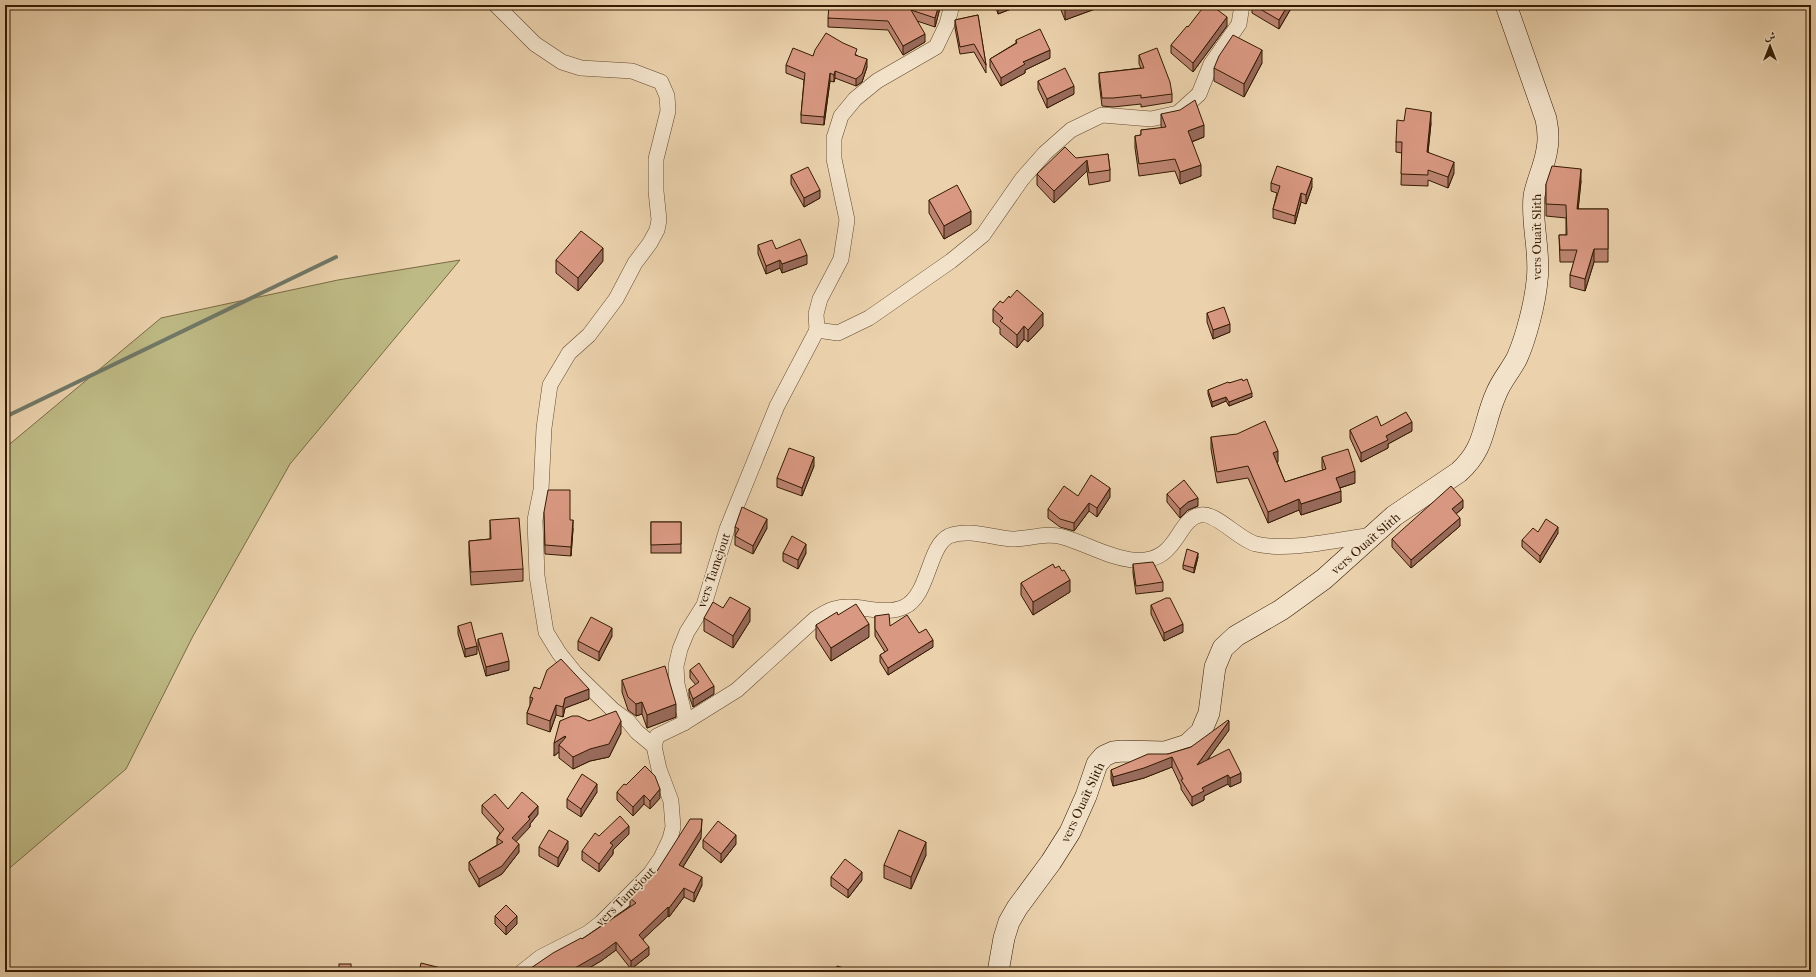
<svg xmlns="http://www.w3.org/2000/svg" width="1816" height="977" viewBox="0 0 1816 977" font-family="'IM FELL French Canon',Amiri,serif">
  <style>
    .green { fill: #beba85; stroke: #7a6a43 }
    .lines { fill: none; stroke-linecap: round; stroke-linejoin: round }
    .stream { stroke: #707868; stroke-width: 4 }
    .street-casing { stroke: #62482c; stroke-width: 16 }
    .secondary-casing { stroke: #351a01; stroke-width: 22 }
    .street { stroke: #f2e2ca; stroke-width: 15 }
    .secondary { stroke: #f2e2ca; stroke-width: 21 }
    .wall { fill: #bb8370; stroke: #351a01 }
    .shaded-wall { fill: #986a5b; stroke: #351a01 }
    .building { fill: #d99882; stroke: #351a01 }
    .labels { text-anchor: middle; stroke-width: 3.5; stroke-linejoin: round; paint-order: stroke }
    .street-label { font-size: 13px; fill: #351a01; stroke: #f2e2ca }
  </style>
  <rect width="100%" height="100%" fill="#ebd2ad"/>
  <filter id="stains"><feTurbulence type="fractalNoise" baseFrequency=".005" numOctaves="4"/><feColorMatrix values="0 0 0 0 .2 0 0 0 0 .09 0 0 0 0 .02 0 0 0 .5 -.17"/></filter>
  <radialGradient id="worn" r=".72"><stop offset=".6" stop-color="#630" stop-opacity="0"/><stop offset="1" stop-color="#630" stop-opacity=".3"/></radialGradient>
  <path class="green" d="M460,260L290,464L193,636L126,769L5,872V448L161,318L338,280Z"/>
  <g class="lines">
    <path class="stream" d="M5,417L336,257"/>
    <defs>
      <g id="street">
        <path d="M496,5L535,44L562,62L581,68L632,71L661,82L667,96L668,111L656,159V191L659,220L657,230L650,243L635,263L616,299L589,335L569,353L550,385L544,428L541,490L535,520L537,576L546,632L559,653L575,673L613,710L628,721L637,732L654,746"/>
        <path d="M817,330L838,333L869,318L951,261L983,235L1022,179L1045,153L1071,130L1102,115L1151,119L1178,113L1199,94L1211,64L1239,24L1242,5"/>
        <path d="M817,330L816,314L820,299L841,259L847,220L834,159V138L841,116L855,99L877,81L936,47L947,24L952,5"/>
        <path d="M684,723L737,690L815,619C821,615 827,611 834,609C857,602 882,617 904,607C929,596 928,546 949,536C968,528 993,538 1012,539C1030,539 1046,532 1063,537C1087,544 1107,557 1132,560C1179,565 1175,520 1200,515C1215,511 1239,540 1256,544C1289,552 1339,539 1373,535"/>
        <path d="M522,972L541,957L588,933L601,923L650,874L661,858L670,839L673,827L671,801L659,769L654,746L657,736L684,723L685,717L677,684L676,666L680,649L687,632L704,605L727,529L777,406L817,330"/>
      </g>
      <path id="secondary" d="M998,972L1004,938L1009,922L1017,908L1051,862L1070,832L1086,796L1097,764L1104,756L1113,752L1122,751L1165,752L1187,745L1201,732L1209,713L1215,667L1223,648L1236,636L1281,610L1324,579L1394,516L1459,472C1486,448 1482,426 1496,394C1501,381 1511,370 1517,358C1526,338 1535,303 1537,281C1541,253 1531,225 1534,196C1537,180 1545,165 1547,149C1549,139 1548,129 1546,119L1506,5"/>
    </defs>
    <use href="#street" class="street-casing"/>
    <use href="#secondary" class="secondary-casing"/>
    <use href="#street" class="street"/>
    <use href="#secondary" class="secondary"/>
  </g>
  <g class="wall">
    <path d="M940,5V8L935,27L917,21L925,42L903,55L888,30L828,27V18Z"/>
    <path d="M995,5H1011V9L998,14Z"/>
    <path d="M1059,5H1106L1065,20Z"/>
    <path d="M1252,5H1293L1279,29L1252,13Z"/>
    <path d="M978,15L986,65V73L974,52L960,54L955,28V20Z"/>
    <path d="M1227,26L1193,72L1171,53V45L1188,27Z"/>
    <path d="M1016,40L1050,58L1025,70V73L1001,86L990,67V59L1016,43Z"/>
    <path d="M857,55L867,67L862,82L856,86L835,78L834,82L830,81L824,125L801,123V115L804,80L786,73V65L813,56Z"/>
    <path d="M1139,55L1172,94V102L1141,107V104L1113,107L1102,106L1099,82V73L1141,68L1139,64Z"/>
    <path d="M1262,63L1244,97L1214,81V68Z"/>
    <path d="M1038,81L1074,94L1047,108L1038,89Z"/>
    <path d="M1161,114L1204,137L1192,142L1201,176L1180,184L1175,171L1139,176L1135,148V136L1141,135V130L1162,128L1161,126Z"/>
    <path d="M1404,121L1431,123L1428,152L1454,173L1448,188L1428,180V186L1401,185L1402,153L1396,152V142Z"/>
    <path d="M1108,154L1110,170V181L1089,185L1087,171L1054,203L1037,185V174Z"/>
    <path d="M791,175L820,198L804,207L791,184Z"/>
    <path d="M1581,181L1578,209H1608V262H1594L1585,291L1570,287V275L1574,262H1560L1559,235H1566V218L1546,216V184Z"/>
    <path d="M1271,183L1312,187L1306,204L1301,202L1295,224L1273,218V209L1277,193L1271,191Z"/>
    <path d="M929,200L971,224L944,239L929,213Z"/>
    <path d="M758,245L776,249L807,264L782,273L780,268L766,274L758,254Z"/>
    <path d="M556,260L603,261L578,291L556,273Z"/>
    <path d="M1003,303L1043,326L1028,342L1024,339L1017,348L1000,334V328L993,322V309Z"/>
    <path d="M1207,313L1230,332L1213,339L1207,322Z"/>
    <path d="M1243,381L1252,397L1229,406L1226,401L1212,407L1208,394V390L1229,383Z"/>
    <path d="M1381,426L1412,431L1388,444V448L1361,462L1350,438V430Z"/>
    <path d="M1211,437L1278,462H1277L1285,482L1323,470L1322,468V457L1355,483L1340,488L1341,502L1301,515L1299,510L1268,523L1248,478L1217,483L1211,449Z"/>
    <path d="M814,466L802,496L777,487V478Z"/>
    <path d="M1167,494L1198,506L1188,510L1180,518L1167,502Z"/>
    <path d="M1078,496L1110,497L1097,517L1089,511L1074,531L1060,527L1048,518V509Z"/>
    <path d="M1463,508L1456,514L1460,526L1411,568L1392,547V539Z"/>
    <path d="M544,512L570,520L573,529L571,556L545,554Z"/>
    <path d="M490,520L523,569V581L471,585L469,554V541L490,539Z"/>
    <rect x="651" y="522" width="30" height="31"/>
    <path d="M735,527L767,528L753,554L735,545Z"/>
    <path d="M1538,532L1558,533L1540,563L1522,547V540Z"/>
    <path d="M783,553H806L798,569L783,561Z"/>
    <path d="M1198,557L1194,573L1183,569V565Z"/>
    <path d="M1133,564L1163,582V591L1136,594L1133,573Z"/>
    <path d="M1055,568L1070,592L1033,615L1021,595V583Z"/>
    <path d="M1151,605L1183,632L1164,641L1151,614Z"/>
    <path d="M723,608L750,621L733,648L704,631V618Z"/>
    <path d="M838,615L869,637L831,661L816,638V625Z"/>
    <path d="M875,616L890,626L919,633L933,647L888,675L880,662V655L885,652L875,636Z"/>
    <path d="M458,626L477,654L465,657L458,634Z"/>
    <path d="M612,636L599,661L578,650V641Z"/>
    <path d="M478,639L509,670L486,676L478,648Z"/>
    <path d="M690,670L714,694L693,707L689,696V689L696,685L690,678Z"/>
    <path d="M622,680L676,717L647,728L642,714L636,716L628,710L622,692Z"/>
    <path d="M540,689L589,699L565,708L563,717L556,715L550,732L527,724V713L530,705V697Z"/>
    <path d="M560,721H589L621,733L609,757L590,761L573,769L559,758V752L554,756Z"/>
    <path d="M1229,730L1208,759L1241,782L1230,787L1228,784L1204,796V800L1192,806L1181,789V786L1172,767L1144,778L1113,786L1111,779V770L1168,754L1191,747Z"/>
    <path d="M626,785L660,798L650,809L644,804L633,816L617,800V792Z"/>
    <path d="M597,792L581,817L567,808V799Z"/>
    <path d="M482,805L508,809L538,814L530,824V827L516,841L519,852L502,874L479,887L469,870V862L497,845V838L500,833L482,813Z"/>
    <path d="M629,834L613,850V854L599,872L582,860V851L599,836Z"/>
    <path d="M701,838L683,867L702,885L694,902L684,897L669,917L668,916L643,939L649,955L631,969L616,950L601,961L582,972H531V968L582,939L630,906V898L657,871Z"/>
    <path d="M703,840L736,844L721,863L703,848Z"/>
    <path d="M539,847L568,849L558,867L539,856Z"/>
    <path d="M926,855L911,889L884,878V865Z"/>
    <path d="M831,877L862,880L848,898L831,886Z"/>
    <path d="M495,916L517,924L506,935L495,924Z"/>
  </g>
  <g class="shaded-wall">
    <path d="M939,5H940V8L935,27V18Z"/>
    <path d="M998,5H1011V9L998,14Z"/>
    <path d="M1070,5H1106L1065,20V7Z"/>
    <path d="M1288,5H1293L1279,29V20Z"/>
    <path d="M1227,17V26L1193,72V63Z"/>
    <path d="M925,34V42L903,55V46Z"/>
    <path d="M1050,50V58L1025,70V73L1001,86V78L1023,62Z"/>
    <path d="M1262,50V63L1244,97V84Z"/>
    <path d="M867,59V67L862,82L856,86V79Z"/>
    <path d="M835,71V78L834,82V75Z"/>
    <path d="M830,73V81L824,125V117Z"/>
    <path d="M1074,86V94L1047,108V99Z"/>
    <path d="M1431,112V123L1427,162V152Z"/>
    <path d="M1204,125V137L1188,143V131Z"/>
    <path d="M1087,160V171L1054,203V191Z"/>
    <path d="M1454,162V173L1448,188V177Z"/>
    <path d="M1201,165V176L1180,184V172Z"/>
    <path d="M1581,169V181L1577,221V209Z"/>
    <path d="M1312,178V187L1306,204V195Z"/>
    <path d="M820,190V198L804,207V198Z"/>
    <path d="M1301,193V202L1295,224V216Z"/>
    <path d="M971,211V224L944,239V226Z"/>
    <path d="M603,248V261L578,291V278Z"/>
    <path d="M1594,249V262L1585,291V279Z"/>
    <path d="M807,255V264L782,273V264Z"/>
    <path d="M780,260V268L766,274V266Z"/>
    <path d="M1043,313V326L1028,342V330Z"/>
    <path d="M1230,324V332L1213,339V330Z"/>
    <path d="M1024,326V339L1017,348V335Z"/>
    <path d="M1252,393V397L1229,406V402Z"/>
    <path d="M1226,397V401L1212,407V402Z"/>
    <path d="M1412,422V431L1388,444V448L1361,462V453L1386,436Z"/>
    <path d="M1278,451V462L1273,464V453Z"/>
    <path d="M814,457V466L802,496V488Z"/>
    <path d="M1355,471V483L1336,489V478Z"/>
    <path d="M1110,488V497L1097,517V508Z"/>
    <path d="M1341,491V502L1301,515V504Z"/>
    <path d="M1198,498V506L1188,510L1180,518V509L1188,502Z"/>
    <path d="M1299,499V510L1268,523V512Z"/>
    <path d="M1463,500V508L1452,517V509Z"/>
    <path d="M1089,503V511L1074,531V523Z"/>
    <path d="M1460,518V526L1411,568V560Z"/>
    <path d="M767,519V528L753,554V546Z"/>
    <path d="M573,520V529L571,556V547Z"/>
    <path d="M1558,527V533L1540,563V556Z"/>
    <path d="M806,544V553L798,569V560Z"/>
    <path d="M1198,553V557L1194,573V568Z"/>
    <path d="M1070,580V592L1033,615V602Z"/>
    <path d="M750,608V621L733,648V636Z"/>
    <path d="M869,624V637L831,661V648Z"/>
    <path d="M1183,624V632L1164,641V633Z"/>
    <path d="M612,628V636L599,661V652Z"/>
    <path d="M933,640V647L888,675V668Z"/>
    <path d="M477,646V654L465,657V649Z"/>
    <path d="M509,661V670L486,676V667Z"/>
    <path d="M714,686V694L693,707V699Z"/>
    <path d="M589,689V699L565,708L563,717V707L565,698Z"/>
    <path d="M642,702V714L636,716V704Z"/>
    <path d="M676,704V717L647,728V715Z"/>
    <path d="M556,705V715L550,732V721Z"/>
    <path d="M621,721V733L609,757L590,761L573,769V757Z"/>
    <path d="M1229,721V730L1197,774V765Z"/>
    <path d="M565,736V748L559,745V752L554,756V743Z"/>
    <path d="M1172,757V767L1144,778L1113,786V777Z"/>
    <path d="M1241,773V782L1230,787V778Z"/>
    <path d="M1228,775V784L1204,796V800L1192,806V797L1202,788Z"/>
    <path d="M597,784V792L581,817V809Z"/>
    <path d="M660,789V798L650,809V801Z"/>
    <path d="M644,795V804L633,816V807Z"/>
    <path d="M538,806V814L530,824V827L512,846V838Z"/>
    <path d="M702,819L701,838L679,873V865Z"/>
    <path d="M629,826V834L613,850V854L599,872V864L610,843Z"/>
    <path d="M736,835V844L721,863V854Z"/>
    <path d="M568,841V849L558,867V858Z"/>
    <path d="M926,842V855L911,889V877Z"/>
    <path d="M519,844V852L502,874L479,887V879Z"/>
    <path d="M862,872V880L848,898V890Z"/>
    <path d="M702,877V885L694,902V893Z"/>
    <path d="M684,888V897L669,917V908Z"/>
    <path d="M668,907V916L639,943V935Z"/>
    <path d="M517,916V924L506,935V927Z"/>
    <path d="M616,942V950L601,961L582,972H568Z"/>
    <path d="M649,947V955L631,969V961Z"/>
  </g>
  <g class="building">
    <path d="M829,5H939L935,18L911,10L925,34L903,46L888,21L828,18Z"/>
    <path d="M1205,5H1211L1227,17L1193,63L1171,45L1187,26L1188,27Z"/>
    <path d="M1253,5H1288L1279,20Z"/>
    <path d="M978,15L986,65L974,44L960,47L955,20Z"/>
    <path d="M1040,29L1050,50L1023,62L1025,64L1001,78L990,59L1017,43L1016,40Z"/>
    <path d="M826,33L843,43L857,49L855,55L867,59L862,74L856,79L835,71L834,75L830,73L824,117L801,115L805,73L786,65L793,48L813,56L815,50Z"/>
    <path d="M1233,35L1262,50L1244,84L1214,68L1219,56Z"/>
    <path d="M1157,48L1170,82L1172,94L1141,98V95L1113,98H1102L1099,73L1144,68L1139,55Z"/>
    <path d="M1065,68L1074,86L1047,99L1038,81Z"/>
    <path d="M1195,100L1204,125L1188,131L1201,165L1180,172L1175,159L1139,164L1135,136L1141,135V130L1166,127L1161,114L1180,110Z"/>
    <path d="M1406,108L1431,112L1427,152L1454,162L1448,177L1428,170V175L1401,174L1402,142H1396L1397,120L1404,121Z"/>
    <path d="M1065,147L1076,158L1108,154L1110,170L1089,173L1087,160L1054,191L1037,174Z"/>
    <path d="M1277,166L1312,178L1306,195L1301,193L1295,216L1273,209L1280,186L1271,183Z"/>
    <path d="M1552,166L1581,169L1577,209H1608V249H1594L1585,279L1570,275L1577,250H1560L1559,235H1567L1566,205L1546,204V184Z"/>
    <path d="M808,167L820,190L804,198L791,175Z"/>
    <path d="M957,185L971,211L944,226L929,200Z"/>
    <path d="M581,231L603,248L578,278L556,260Z"/>
    <path d="M800,239L807,255L782,264L780,260L766,266L758,245L772,240L776,249Z"/>
    <path d="M1017,290L1043,313L1028,330L1024,326L1017,335L1000,321L1003,318L993,309L1000,301L1003,303L1009,296L1010,298Z"/>
    <path d="M1224,307L1230,324L1213,330L1207,313Z"/>
    <path d="M1242,379L1243,381L1247,379L1252,393L1229,402L1226,397L1212,402L1208,390L1228,382L1229,383Z"/>
    <path d="M1406,412L1412,422L1386,436L1388,440L1361,453L1350,430L1377,416L1381,426Z"/>
    <path d="M1265,421L1278,451L1273,453L1285,482L1326,469L1322,457L1348,449L1355,471L1336,478L1341,491L1301,504L1299,499L1268,512L1248,466L1217,472L1211,437L1237,434Z"/>
    <path d="M789,448L814,457L802,488L777,478Z"/>
    <path d="M1091,475L1110,488L1097,508L1089,503L1074,523L1060,519L1048,509L1064,486L1078,496Z"/>
    <path d="M1184,480L1198,498L1188,502L1180,509L1167,494Z"/>
    <path d="M1451,486L1463,500L1452,509L1460,518L1411,560L1392,539Z"/>
    <path d="M548,490H570V520H573L571,547L545,545L544,512Z"/>
    <path d="M742,507L767,519L753,546L735,536L739,529L735,527Z"/>
    <path d="M519,518L523,569L471,572L469,541L491,539L490,520Z"/>
    <path d="M1546,519L1558,527L1540,556L1522,540L1533,528L1538,532Z"/>
    <path d="M651,522H681V544L651,545Z"/>
    <path d="M792,536L806,544L798,560L783,553Z"/>
    <path d="M1187,549L1198,553L1194,568L1183,565Z"/>
    <path d="M1153,562L1163,582L1136,586L1133,564Z"/>
    <path d="M1053,564L1055,568L1059,566L1062,571L1064,570L1070,580L1033,602L1021,583Z"/>
    <path d="M730,597L750,608L733,636L704,618L713,602L723,608Z"/>
    <path d="M1166,598H1170L1183,624L1164,633L1151,605Z"/>
    <path d="M856,604L869,624L831,648L816,625L837,612L838,615Z"/>
    <path d="M889,614L890,626L907,615L919,633L926,629L933,640L888,668L880,655L888,650L875,629V616Z"/>
    <path d="M591,617L612,628L599,652L578,641Z"/>
    <path d="M471,622L477,646L465,649L458,626Z"/>
    <path d="M502,633L509,661L486,667L478,639Z"/>
    <path d="M561,659L589,689L565,698L563,707L556,705L550,721L527,713L533,698L530,697L534,687L540,689L547,670Z"/>
    <path d="M699,663L714,686L693,699L689,689L699,682L690,670Z"/>
    <path d="M665,666L676,704L647,715L642,702L636,704L628,697L622,680Z"/>
    <path d="M616,711L621,721L609,744L590,749L573,757L559,745L566,737L565,736L554,743L560,721L572,716H578L589,721Z"/>
    <path d="M1228,720L1229,721L1197,765L1229,749L1241,773L1230,778L1228,775L1202,788L1204,791L1192,797L1181,780L1183,779L1172,757L1144,768L1113,777L1111,770L1148,754H1168L1191,747Z"/>
    <path d="M645,766L655,776L660,789L650,801L644,795L633,807L617,792L624,784L626,785Z"/>
    <path d="M582,774L597,784L581,809L567,799Z"/>
    <path d="M522,792L538,806L528,817L530,819L512,838L519,844L502,866L479,879L469,862L503,842L497,838L504,829L482,805L495,794L508,809Z"/>
    <path d="M620,816L629,826L610,843L613,845L599,864L582,851L595,833L599,836Z"/>
    <path d="M690,819H702L701,830L679,865L702,877L694,893L684,888L669,908L668,907L639,935L649,947L631,961L616,942L601,953L568,972H533L531,968L553,953L581,938L582,939L636,903L630,898L657,871Z"/>
    <path d="M718,821L736,835L721,854L703,840Z"/>
    <path d="M549,830L568,841L558,858L539,847Z"/>
    <path d="M899,830L926,842L911,877L884,865Z"/>
    <path d="M845,859L862,872L848,890L831,877Z"/>
    <path d="M506,905L517,916L506,927L495,916Z"/>
    <path d="M421,963L445,969L444,972H419Z"/>
    <rect x="339" y="964" width="12" height="8"/>
    <path d="M837,966L859,972H836Z"/>
  </g>
  <g class="labels">
    <g class="street-label">
      <text transform="translate(1536 237) rotate(-90)" y="5">vers Ouaït Slith</text>
      <text transform="translate(1365 543) rotate(-41)" y="5">vers Ouaït Slith</text>
      <text transform="translate(713 570) rotate(-71)" y="5">vers Tamejout</text>
      <text transform="translate(1082 802) rotate(-65)" y="5">vers Ouaït Slith</text>
      <text transform="translate(625 896) rotate(-45)" y="5">vers Tamejout</text>
    </g>
  </g>
  <rect width="1816" height="977" fill="none" stroke="#ebd2ad" stroke-width="20"/>
  <rect x="6" y="6" width="1804" height="965" fill="none" stroke="#351a01" stroke-width="2"/>
  <rect x="10" y="10" width="1796" height="957" fill="none" stroke="#351a01"/>
  <g transform="translate(1770 46)" stroke="#f2e2ca" stroke-width="3" paint-order="stroke">
  <path d="M0-3L7 15L0 10L-7 15Z" fill="#351a01"/>
  <text y="-6" font-size="11" font-weight="bold" text-anchor="middle" fill="#351a01">ش</text>
  </g>
  <rect width="100%" height="100%" filter="url(#stains)"/>
  <rect width="100%" height="100%" fill="url(#worn)"/>
</svg>
